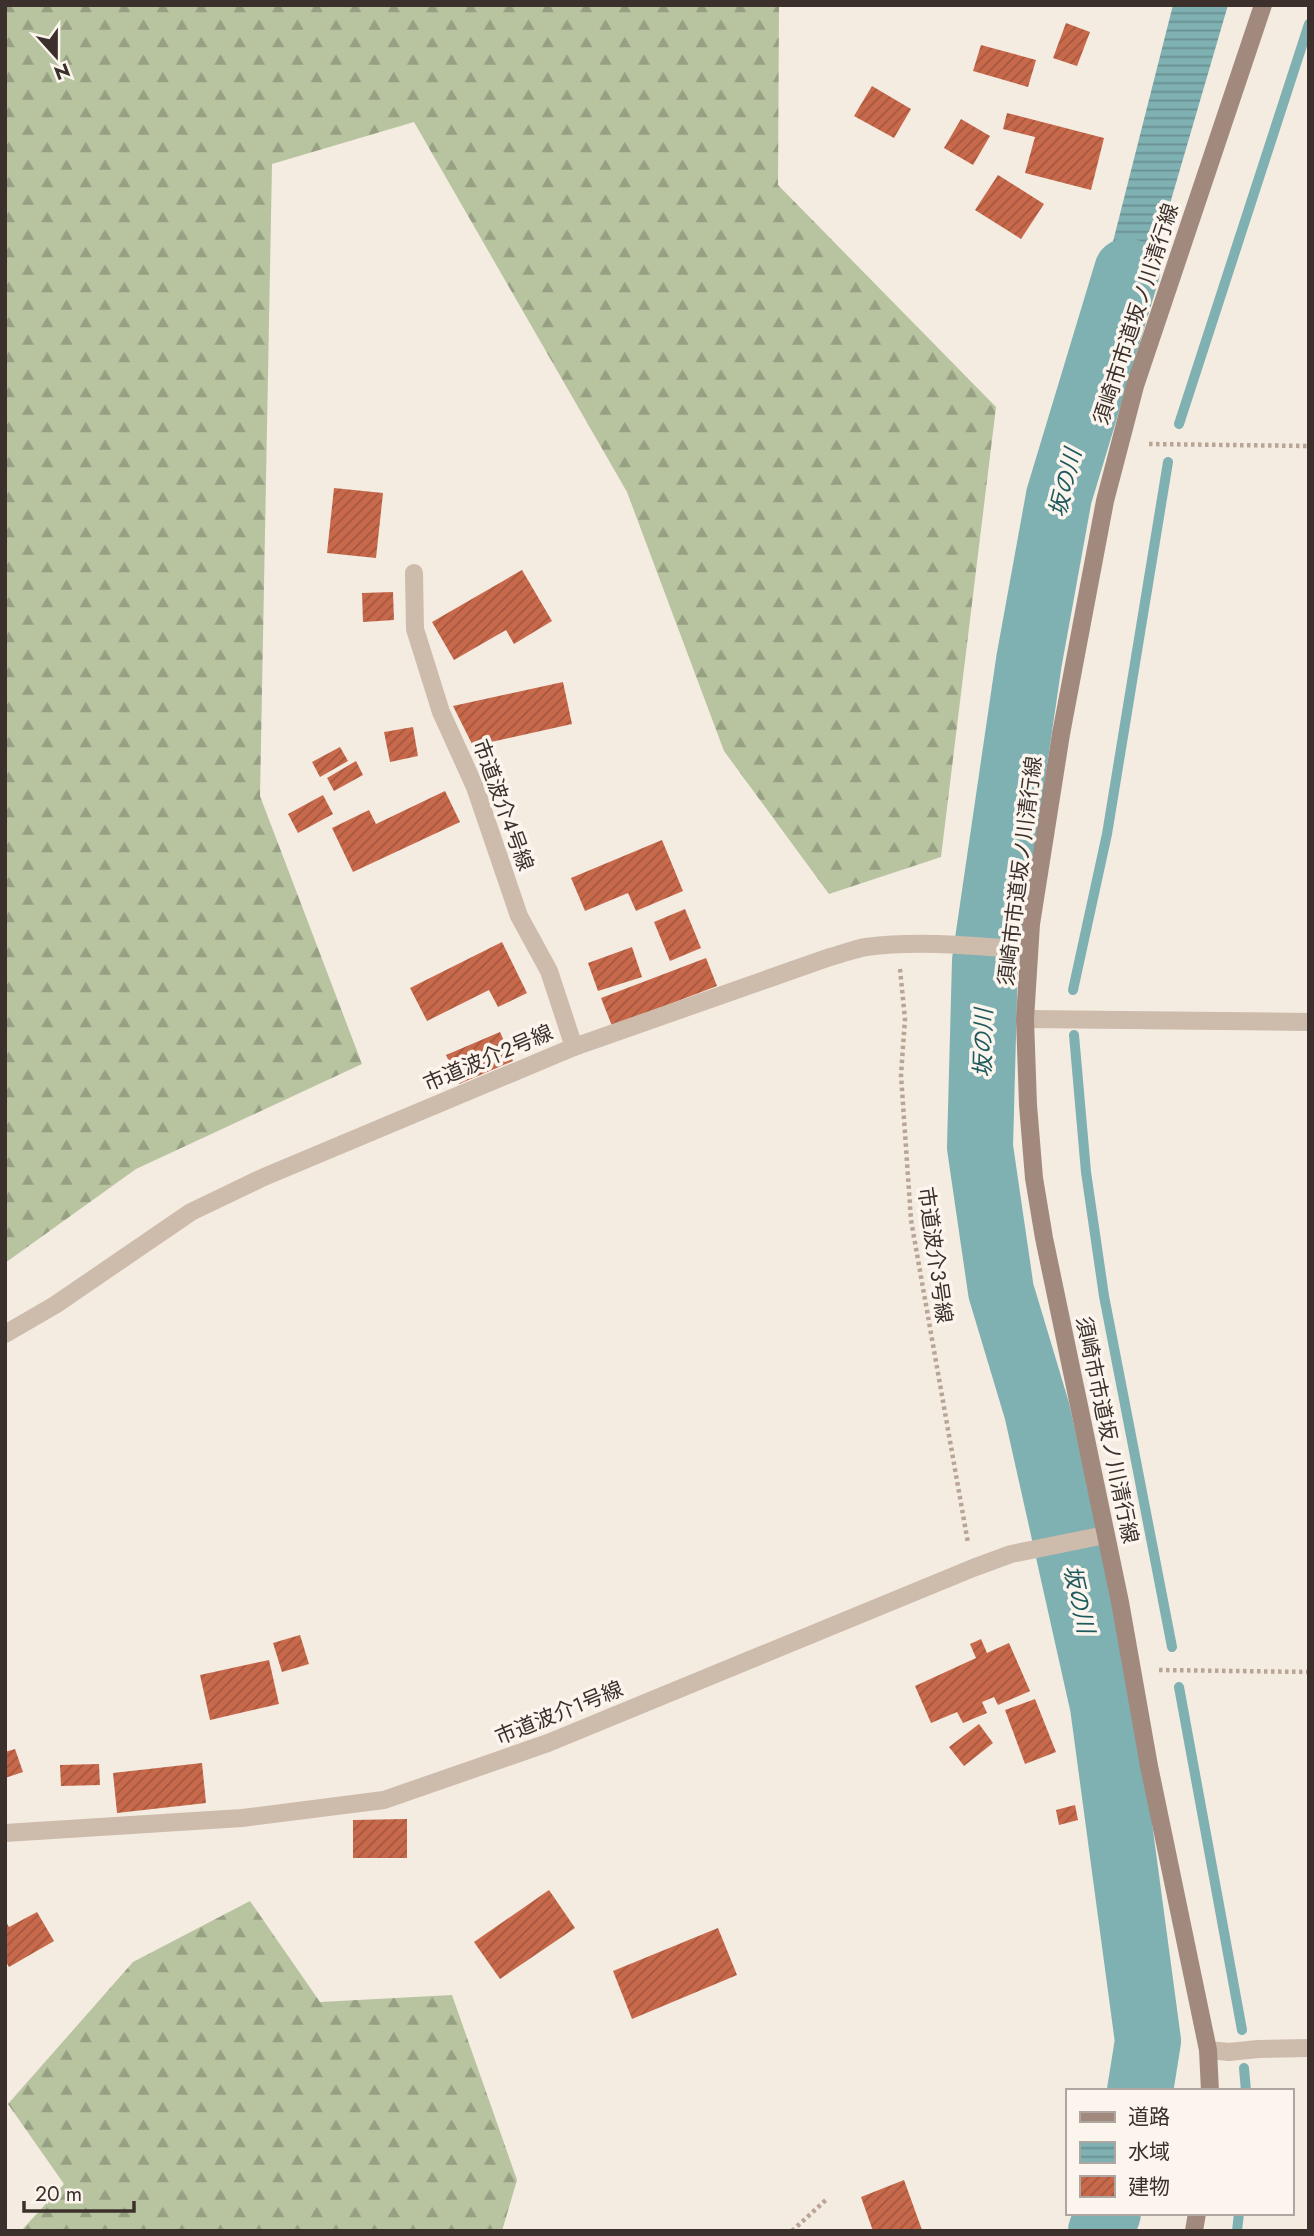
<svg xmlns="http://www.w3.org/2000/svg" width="1314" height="2236" viewBox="0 0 1314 2236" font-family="Jost,'Noto Sans JP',sans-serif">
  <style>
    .forest { fill: url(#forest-firs) }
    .water { fill: url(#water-rules) }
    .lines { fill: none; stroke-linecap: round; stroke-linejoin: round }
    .stream { stroke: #7fb0b2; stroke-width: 10 }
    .river { stroke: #7fb0b2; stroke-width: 66 }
    .building { fill: url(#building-hatch) }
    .path { stroke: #b9a596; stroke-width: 4.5; stroke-dasharray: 3.5 3.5; stroke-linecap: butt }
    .street { stroke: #cdbbac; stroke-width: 18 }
    .secondary { stroke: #a18a7d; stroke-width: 18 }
    .labels { text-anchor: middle; stroke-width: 7; stroke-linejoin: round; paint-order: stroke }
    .street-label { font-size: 21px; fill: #3b302b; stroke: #fbf5ee }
    .water-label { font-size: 23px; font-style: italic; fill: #1f5a5e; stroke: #fbf5ee }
  </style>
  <defs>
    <pattern id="forest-firs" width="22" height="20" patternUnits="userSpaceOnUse" patternTransform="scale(1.75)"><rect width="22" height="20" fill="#b8c4a0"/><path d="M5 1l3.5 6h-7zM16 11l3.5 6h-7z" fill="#97a083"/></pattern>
    <pattern id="water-rules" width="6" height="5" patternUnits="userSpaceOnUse" patternTransform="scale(1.75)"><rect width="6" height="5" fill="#7fb0b2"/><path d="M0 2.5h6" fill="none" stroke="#699091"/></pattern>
    <pattern id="building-hatch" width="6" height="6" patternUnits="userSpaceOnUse" patternTransform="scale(1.75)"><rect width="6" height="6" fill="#c8694b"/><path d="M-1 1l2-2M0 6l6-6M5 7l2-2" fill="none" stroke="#a4573f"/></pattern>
  </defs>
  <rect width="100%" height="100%" fill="#f4ebe1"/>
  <g class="forest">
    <path d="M5,5H779L778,185L996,407L941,857L829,894L724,751L627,492L414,122L272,164L260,796L362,1064L136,1169L5,1263Z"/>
    <path d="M250,1901L320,2002L452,1995L517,2180L502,2231H21L64,2184L8,2104L133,1962Z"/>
  </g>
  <path class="water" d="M1173,5H1228L1169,207L1117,364L1084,356Z"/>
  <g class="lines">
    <g class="stream">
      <path d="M1179,424L1309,24"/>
      <path d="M1073,990L1107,834L1168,462"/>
      <path d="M1074,1035L1086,1172L1104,1296L1172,1647"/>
      <path d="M1179,1687L1242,2030"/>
      <path d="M1244,2068L1246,2091"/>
      <path d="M1237,2231L1239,2213"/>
    </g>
    <g class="river">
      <path d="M1127,271L1059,496L1029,661L985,961L980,1147L1001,1291L1037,1411L1103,1706L1148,2041L1140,2091"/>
      <path d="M1101,2231L1108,2213"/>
    </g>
  </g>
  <g class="building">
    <path d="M1066,23L1090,32L1077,66L1053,58Z"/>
    <path d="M981,45L1036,60L1028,87L973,71Z"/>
    <path d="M872,86L911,109L894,138L854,116Z"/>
    <path d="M1007,113L1104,138L1091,190L1025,173L1035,137L1003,129Z"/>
    <path d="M961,119L990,136L973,165L944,148Z"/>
    <path d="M998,175L1044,204L1021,239L975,210Z"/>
    <path d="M334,488L383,493L376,558L327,553Z"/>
    <path d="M522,570L552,621L514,644L506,630L454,660L432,622Z"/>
    <path d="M393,592L394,620L363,622L362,593Z"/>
    <path d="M563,682L572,724L473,746L453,706Z"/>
    <path d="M413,727L418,756L390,762L384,732Z"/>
    <path d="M340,747L348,761L320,777L312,762Z"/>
    <path d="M356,761L363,775L334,791L327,778Z"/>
    <path d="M445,791L460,822L353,872L332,828L369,810L376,824Z"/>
    <path d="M323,795L333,814L298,833L288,814Z"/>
    <path d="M662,840L683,891L636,911L628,893L585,911L571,878Z"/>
    <path d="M685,909L701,948L670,961L654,922Z"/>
    <path d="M502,942L527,993L498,1007L489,990L427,1021L410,988Z"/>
    <path d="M632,947L642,977L598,991L588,963Z"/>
    <path d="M706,958L717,986L612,1026L601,998Z"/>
    <path d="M500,1032L513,1061L459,1084L446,1055Z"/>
    <path d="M300,1635L309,1664L282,1672L273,1643Z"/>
    <path d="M981,1639L987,1653L1009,1643L1030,1691L998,1705L994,1697L982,1702L987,1713L963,1723L957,1712L931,1723L915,1686L976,1658L970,1644Z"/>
    <path d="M269,1660L279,1704L210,1720L200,1675Z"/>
    <path d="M1035,1699L1056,1752L1025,1764L1005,1710Z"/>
    <path d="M979,1724L993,1743L964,1766L949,1747Z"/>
    <path d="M15,1749L23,1772L5,1778V1752Z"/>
    <path d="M202,1763L206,1803L117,1813L113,1773Z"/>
    <path d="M99,1764L100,1785L61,1786L60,1765Z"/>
    <path d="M1075,1805L1078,1820L1059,1825L1056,1810Z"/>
    <path d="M407,1819V1858H353V1820Z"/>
    <path d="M549,1890L575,1928L500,1979L474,1942Z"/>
    <path d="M37,1912L54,1941L9,1967L5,1960V1920L9,1927Z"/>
    <path d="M718,1928L737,1975L632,2019L613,1971Z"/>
    <path d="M904,2180L922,2230L873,2231L861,2197Z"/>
  </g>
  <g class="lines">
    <g class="path">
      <path d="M1149,444L1309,446"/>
      <path d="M900,969L905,1019L901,1075L911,1220L968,1543"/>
      <path d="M1159,1670L1309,1672"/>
      <path d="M792,2231L828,2198"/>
    </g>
    <g class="street">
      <path d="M414,573L415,629L441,712L475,787L519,916L549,971L574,1047"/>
      <path d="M1025,1019L1309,1022"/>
      <path d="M5,1334L55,1305L191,1212L264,1177L574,1047L830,957C842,954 854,949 866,947C920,940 975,946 1029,950"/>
      <path d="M5,1833L242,1818L384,1800L548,1743L973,1568L1011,1554L1105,1535"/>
      <path d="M1208,2050L1229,2052L1258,2049L1309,2048"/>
    </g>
    <g class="secondary">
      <path d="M1210,2091L1208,2050L1149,1766L1120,1602L1044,1238L1034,1178L1028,1105L1025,1019L1031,924L1061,734L1105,501L1135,386L1263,5"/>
      <path d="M1194,2231L1197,2213"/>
    </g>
  </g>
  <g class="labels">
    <g class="street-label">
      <text transform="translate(1136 314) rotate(-72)" y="7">須崎市市道坂ノ川清行線</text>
      <text transform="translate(503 805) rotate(70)" y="7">市道波介4号線</text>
      <text transform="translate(1020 871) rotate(-83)" y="7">須崎市市道坂ノ川清行線</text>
      <text transform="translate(488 1058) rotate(-23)" y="7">市道波介2号線</text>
      <text transform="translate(935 1255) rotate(82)" y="7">市道波介3号線</text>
      <text transform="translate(1107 1430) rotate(78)" y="7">須崎市市道坂ノ川清行線</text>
      <text transform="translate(559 1713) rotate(-22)" y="7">市道波介1号線</text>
    </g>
    <g class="water-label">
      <text transform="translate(1065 483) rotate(-76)" y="8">坂の川</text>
      <text transform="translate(983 1043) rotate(-89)" y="8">坂の川</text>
      <text transform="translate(1079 1599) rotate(77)" y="8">坂の川</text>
    </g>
  </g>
  <rect width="1314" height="2236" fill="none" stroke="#3b302b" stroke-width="14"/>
  <rect x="1066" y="2089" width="228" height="126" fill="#fbf5ee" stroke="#aea6a0" stroke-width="2"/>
  <rect x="1080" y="2112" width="35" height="10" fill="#a18a7d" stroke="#aea6a0" stroke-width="2"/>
  <text x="1128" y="2124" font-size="21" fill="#3b302b">道路</text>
  <rect x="1080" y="2142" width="35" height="21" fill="url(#water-rules)" stroke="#aea6a0" stroke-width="2"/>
  <text x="1128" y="2159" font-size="21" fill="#3b302b">水域</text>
  <rect x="1080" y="2176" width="35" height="21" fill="url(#building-hatch)" stroke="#aea6a0" stroke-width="2"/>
  <text x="1128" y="2194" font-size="21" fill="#3b302b">建物</text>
  <g transform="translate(56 56) rotate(159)" stroke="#fbf5ee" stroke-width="5" paint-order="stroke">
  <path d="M0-5L12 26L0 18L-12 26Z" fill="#3b302b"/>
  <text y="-10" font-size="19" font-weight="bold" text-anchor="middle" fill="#3b302b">N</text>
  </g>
  <path d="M24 2201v10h110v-10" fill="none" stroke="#3b302b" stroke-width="3.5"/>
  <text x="35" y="2201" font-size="21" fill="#3b302b" stroke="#fbf5ee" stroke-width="5" paint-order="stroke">20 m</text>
</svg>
